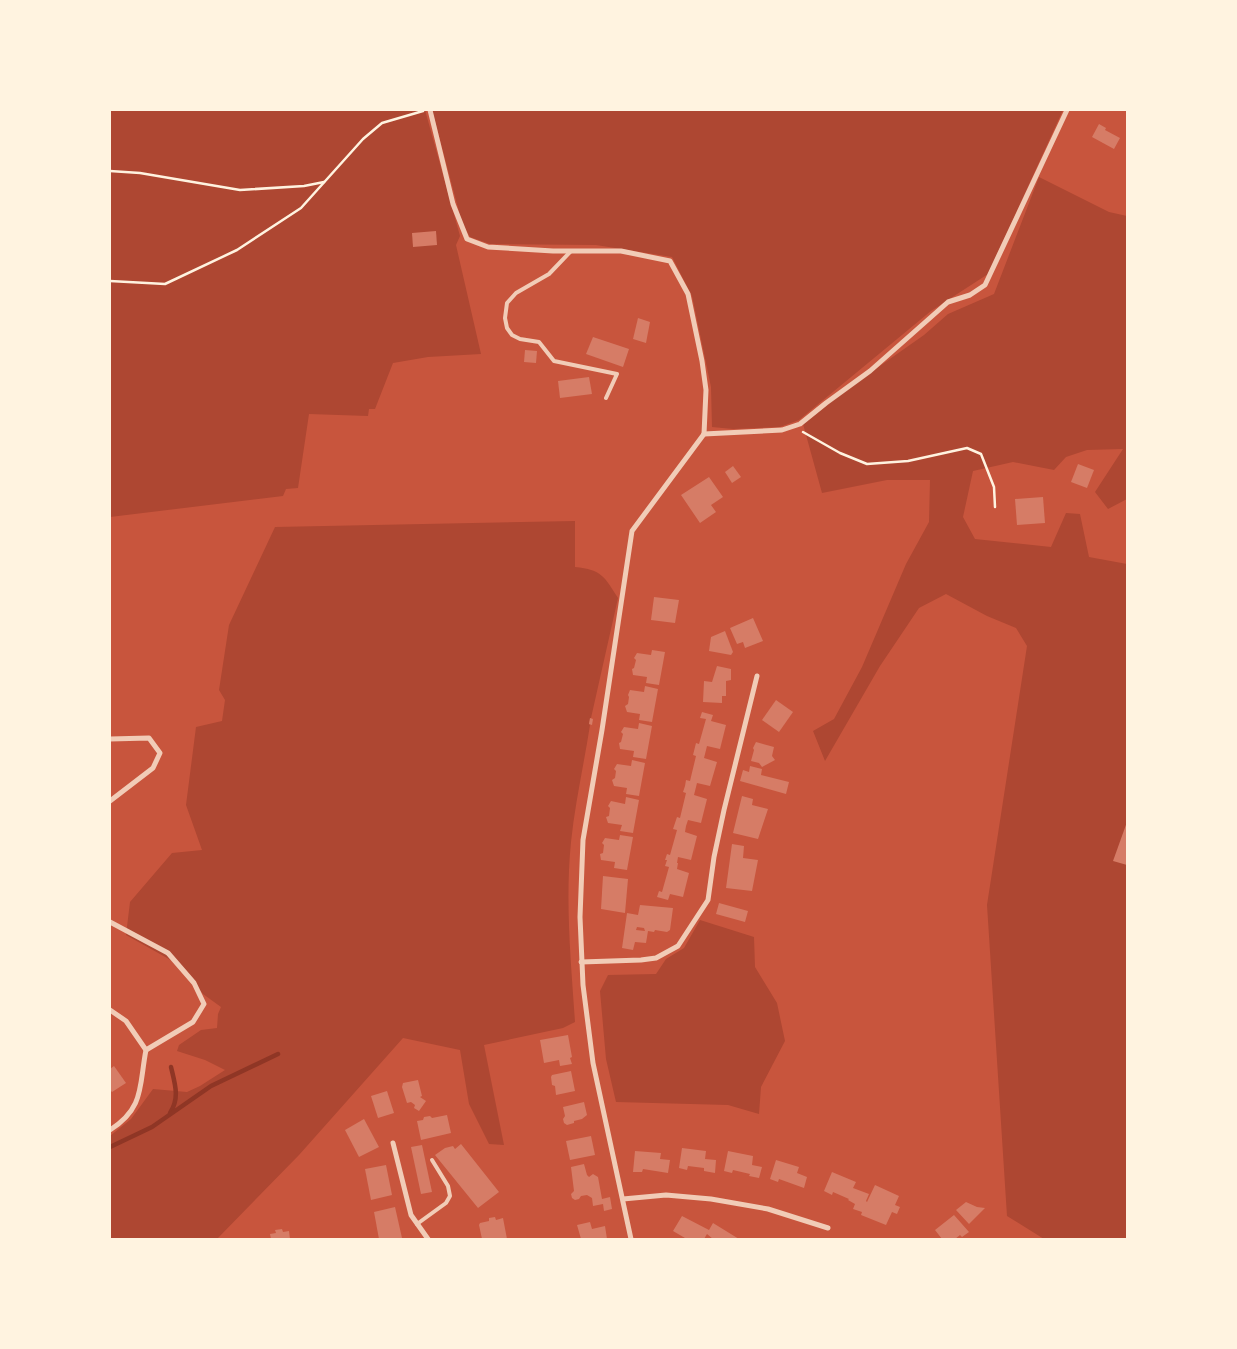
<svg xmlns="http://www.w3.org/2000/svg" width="1237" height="1349" viewBox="0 0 1237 1349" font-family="Overpass,sans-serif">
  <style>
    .green { fill: #ae4732 }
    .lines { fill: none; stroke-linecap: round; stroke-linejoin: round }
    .stream { stroke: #8f3625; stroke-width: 4.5 }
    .building { fill: #d67c66; fill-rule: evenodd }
    .path { stroke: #fff3e0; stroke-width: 2.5 }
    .service { stroke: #f1ccb7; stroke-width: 4 }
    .minor { stroke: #f1ccb7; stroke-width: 5 }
  </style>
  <rect width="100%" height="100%" fill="#c8553d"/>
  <g class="green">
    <path d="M110,110H425L460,236L456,245L481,354L428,357L393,363L375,409H369L368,416L309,414L298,488L286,489L283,496L110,517Z"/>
    <path d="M432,110H1063L988,274L931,311L799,420L780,427L733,429L712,427L711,387L692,296L672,257L596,245L490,244L470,237L462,223Z"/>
    <path d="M1039,177L1109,212L1127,216V499L1108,509L1095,492L1123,449L1087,450L1066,457L1054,470L1013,462L973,471L963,517L975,539L1051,547L1066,513L1080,514L1089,557L1127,564V1239H1044L1007,1216L987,905L1027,646L1016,628L987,616L946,594L919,608L880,666L825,761L813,731L834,719L862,667L906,564L929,522L930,480H887L822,493L803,424L840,394L924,335L948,314L994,294Z"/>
    <path d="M575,521V567C602,570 604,576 618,598L591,718L590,719L589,724L590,725C584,764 575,803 571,842C565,902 571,962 575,1022L563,1028L484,1045L504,1145L489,1144L469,1104L460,1050L403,1038L299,1155L217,1239H110V1136L131,1119L153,1089L187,1092L200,1086L225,1070L205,1060L177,1051L179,1045L201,1030L217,1028L218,1014L221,1007L203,994L176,963L126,935L130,902L172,853L202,850L186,805L196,727L222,721L225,700L219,690L229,625L275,527Z"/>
    <path d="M700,920L754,937L755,967L777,1003L785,1041L761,1087L759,1114L728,1105L616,1102L606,1059L600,991L608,975L656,974L666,959L684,948Z"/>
  </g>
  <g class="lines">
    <g class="stream">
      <path d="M170,1113C180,1098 175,1084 171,1067"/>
      <path d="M110,1147L152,1127L211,1086L278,1054"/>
    </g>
  </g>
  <g class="building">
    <path d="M1099,124L1106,128L1105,130L1120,138L1114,149L1092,137Z"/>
    <path d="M436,231L437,245L413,247L412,233Z"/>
    <path d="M638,318L650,322L646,343L633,339Z"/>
    <path d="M593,337L629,349L623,367L586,354Z"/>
    <path d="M525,350L537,351L536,363L524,362Z"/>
    <path d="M589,377L592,394L560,398L558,381Z"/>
    <path d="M1078,464L1094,470L1087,488L1071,482Z"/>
    <path d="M733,466L741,477L732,483L725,472Z"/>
    <path d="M709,477L723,497L711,505L716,512L700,523L681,495Z"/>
    <path d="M1043,497L1045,523L1017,525L1015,499Z"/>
    <path d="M654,597L679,600L675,623L651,620Z"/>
    <path d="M753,618L763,641L745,648L743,642L737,644L730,628Z"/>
    <path d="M725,631L733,652L731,655L709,651L711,637Z"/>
    <path d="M652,650L665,652L659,685L646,683L647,677L633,675L632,669L634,668L636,660L634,658L637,653L651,655Z"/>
    <path d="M717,666L731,669V680L726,681V696H722V703L703,702L704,681L712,682Z"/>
    <path d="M645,686L658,689L652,722L639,720L640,714L627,712L625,706L628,704L629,697L628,695L630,690L644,692Z"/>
    <path d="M776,700L793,712L779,732L762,720Z"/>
    <path d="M702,712L713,715L711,721L726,725L720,749L707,746L704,758L717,762L710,786L697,783L694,795L707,799L701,823L688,820L686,826L685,832L697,836L691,860L678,857L677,863H678L677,869L689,873L683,897L670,894L668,900L657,897L659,891L662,892L669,867L665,866L667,860H665L667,854L670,855L677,830L673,829L677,817L680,818L686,793L683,792L685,786L686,780L690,781L696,756L693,755L696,743L699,744L706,719L700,718Z"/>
    <path d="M590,718L593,719L592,725L589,724Z"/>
    <path d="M639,723L652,726L646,759L633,757L634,751L620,749L619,743L621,742L623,734L621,732L624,727L638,729Z"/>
    <path d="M756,742L774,747L772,756L775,760L762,767L759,763L751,761L754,750L753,748Z"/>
    <path d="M632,760L645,763L639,796L626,794L627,788L614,786L612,780L615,778L616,771L614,769L617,764L631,766Z"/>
    <path d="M750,766L762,769L761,775L789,782L786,794L740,781L743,770L749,772Z"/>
    <path d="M742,796L753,799L752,805L768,809L758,839L733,833Z"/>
    <path d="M626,797L639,800L633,833L620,831L622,825L608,823L606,817L609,816L610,808L608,806L611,801L625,804Z"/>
    <path d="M1127,822V865L1113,861Z"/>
    <path d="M620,835L633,837L627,870L614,868L615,862L601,860L600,854L603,853L604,845L602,843L605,838L619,840Z"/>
    <path d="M732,844L744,846L743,858L758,860L752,891L726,888Z"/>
    <path d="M603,876L628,879L625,913L601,909Z"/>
    <path d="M719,903L748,911L745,922L716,914Z"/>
    <path d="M640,905L673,908L670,930L667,932L655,930L654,932L648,931L646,943L635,942L633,950L622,948L627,913L638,915ZM637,927L644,928L645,931L636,930Z"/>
    <path d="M568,1035L572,1057L570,1058L572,1064L560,1066L559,1060L544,1063L540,1040Z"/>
    <path d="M114,1066L126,1083L112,1092L110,1090V1069Z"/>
    <path d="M571,1071L575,1091L556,1095L555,1086L552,1085L551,1077L552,1075Z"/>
    <path d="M418,1080L422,1096L420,1097L426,1101L419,1111L414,1108L415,1105L411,1102L407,1103L402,1087L403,1083Z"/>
    <path d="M387,1091L394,1113L378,1118L371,1096Z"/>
    <path d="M584,1102L587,1115L582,1119L574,1121V1123L567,1125L564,1123L563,1119L565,1116L563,1107Z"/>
    <path d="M447,1115L451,1133L421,1140L417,1121L423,1120L424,1117L430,1116L432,1118Z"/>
    <path d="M364,1119L379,1147L359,1157L345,1130Z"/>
    <path d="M591,1136L595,1155L570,1160L566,1141Z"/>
    <path d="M461,1144L499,1192L478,1208L435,1155L445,1148L453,1146L455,1149Z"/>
    <path d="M422,1145L432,1192L421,1194L411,1147Z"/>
    <path d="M682,1148L706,1151L705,1159L716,1160L715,1173L704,1171V1168L688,1166L687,1170L679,1168Z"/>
    <path d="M635,1151L661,1153L660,1159L670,1160L668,1173L643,1169L642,1172H633Z"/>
    <path d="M728,1151L753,1156L752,1165L762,1167L759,1178L749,1176L750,1174L733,1170L732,1173L724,1171Z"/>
    <path d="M776,1160L799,1167L797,1173L807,1177L804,1188L779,1179L778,1182L770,1179Z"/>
    <path d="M584,1164L587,1175L589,1177L593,1174L598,1177L602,1199L610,1197L612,1209L604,1211L603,1204L593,1206L592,1198L587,1195L581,1196L579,1199L575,1200L572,1198L571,1194L574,1191L571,1167Z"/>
    <path d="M386,1165L392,1195L371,1200L365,1169Z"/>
    <path d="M832,1172L856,1182L853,1188L869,1194L866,1201L867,1202L875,1185L899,1196L895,1205L900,1207L897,1214L892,1212L886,1225L861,1215L862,1212L853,1209L855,1204L848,1200L849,1199L833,1192L832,1195L824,1191Z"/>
    <path d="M966,1202L977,1207L985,1208L969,1224L956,1210Z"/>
    <path d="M395,1207L402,1238L379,1239L374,1212Z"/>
    <path d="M954,1215L969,1232L962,1237L960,1235L955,1239H942L935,1230Z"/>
    <path d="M682,1216L709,1230L713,1223L739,1239H713L707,1234L704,1239H684L685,1238L673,1231Z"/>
    <path d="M495,1217L496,1220L503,1218L507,1239H482L479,1225L480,1223L489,1221V1218Z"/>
    <path d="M590,1222L592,1229L605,1226L607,1239H581L577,1225Z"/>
    <path d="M282,1229L283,1232L289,1231L290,1239H271L270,1234L276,1233L275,1230Z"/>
  </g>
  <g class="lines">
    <g class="path">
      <path d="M110,171L140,173L240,190L304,186L324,182"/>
      <path d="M110,281L165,284L237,250L301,208L363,139L382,123L423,111"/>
      <path d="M803,432L840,453L867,464L908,461L967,448L981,454L994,487L995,507"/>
    </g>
    <g class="service">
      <path d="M571,251L549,274L516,293L507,303L505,318L507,328L512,335L520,339L539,342L554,361L617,374L606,398"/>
      <path d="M417,1224L446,1203L450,1196L448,1186L432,1160"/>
    </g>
    <g class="minor">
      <path d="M430,110L453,204L467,239L488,247L553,251H621L670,261L688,294L702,361L706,390L704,434"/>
      <path d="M704,434L782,430L800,424L826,403L870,371L948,302L970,295L985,285L1067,110"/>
      <path d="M110,739L149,738L160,753L153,768L110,801"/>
      <path d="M110,922L168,953L194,983L204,1004L193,1022L146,1050"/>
      <path d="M581,962L641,960L656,958L678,946L708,900L714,857L724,810L757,676"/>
      <path d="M110,1010L126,1021L146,1050C139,1085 145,1108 110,1130"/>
      <path d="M393,1143L411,1215L428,1239"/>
      <path d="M623,1199L666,1195L711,1199L768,1209L828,1228"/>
      <path d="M631,1239L593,1063L583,985L580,917L583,840L602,730L632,531L704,434"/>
    </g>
  </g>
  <rect width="1237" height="1349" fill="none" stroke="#fff3e0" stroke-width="222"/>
</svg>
